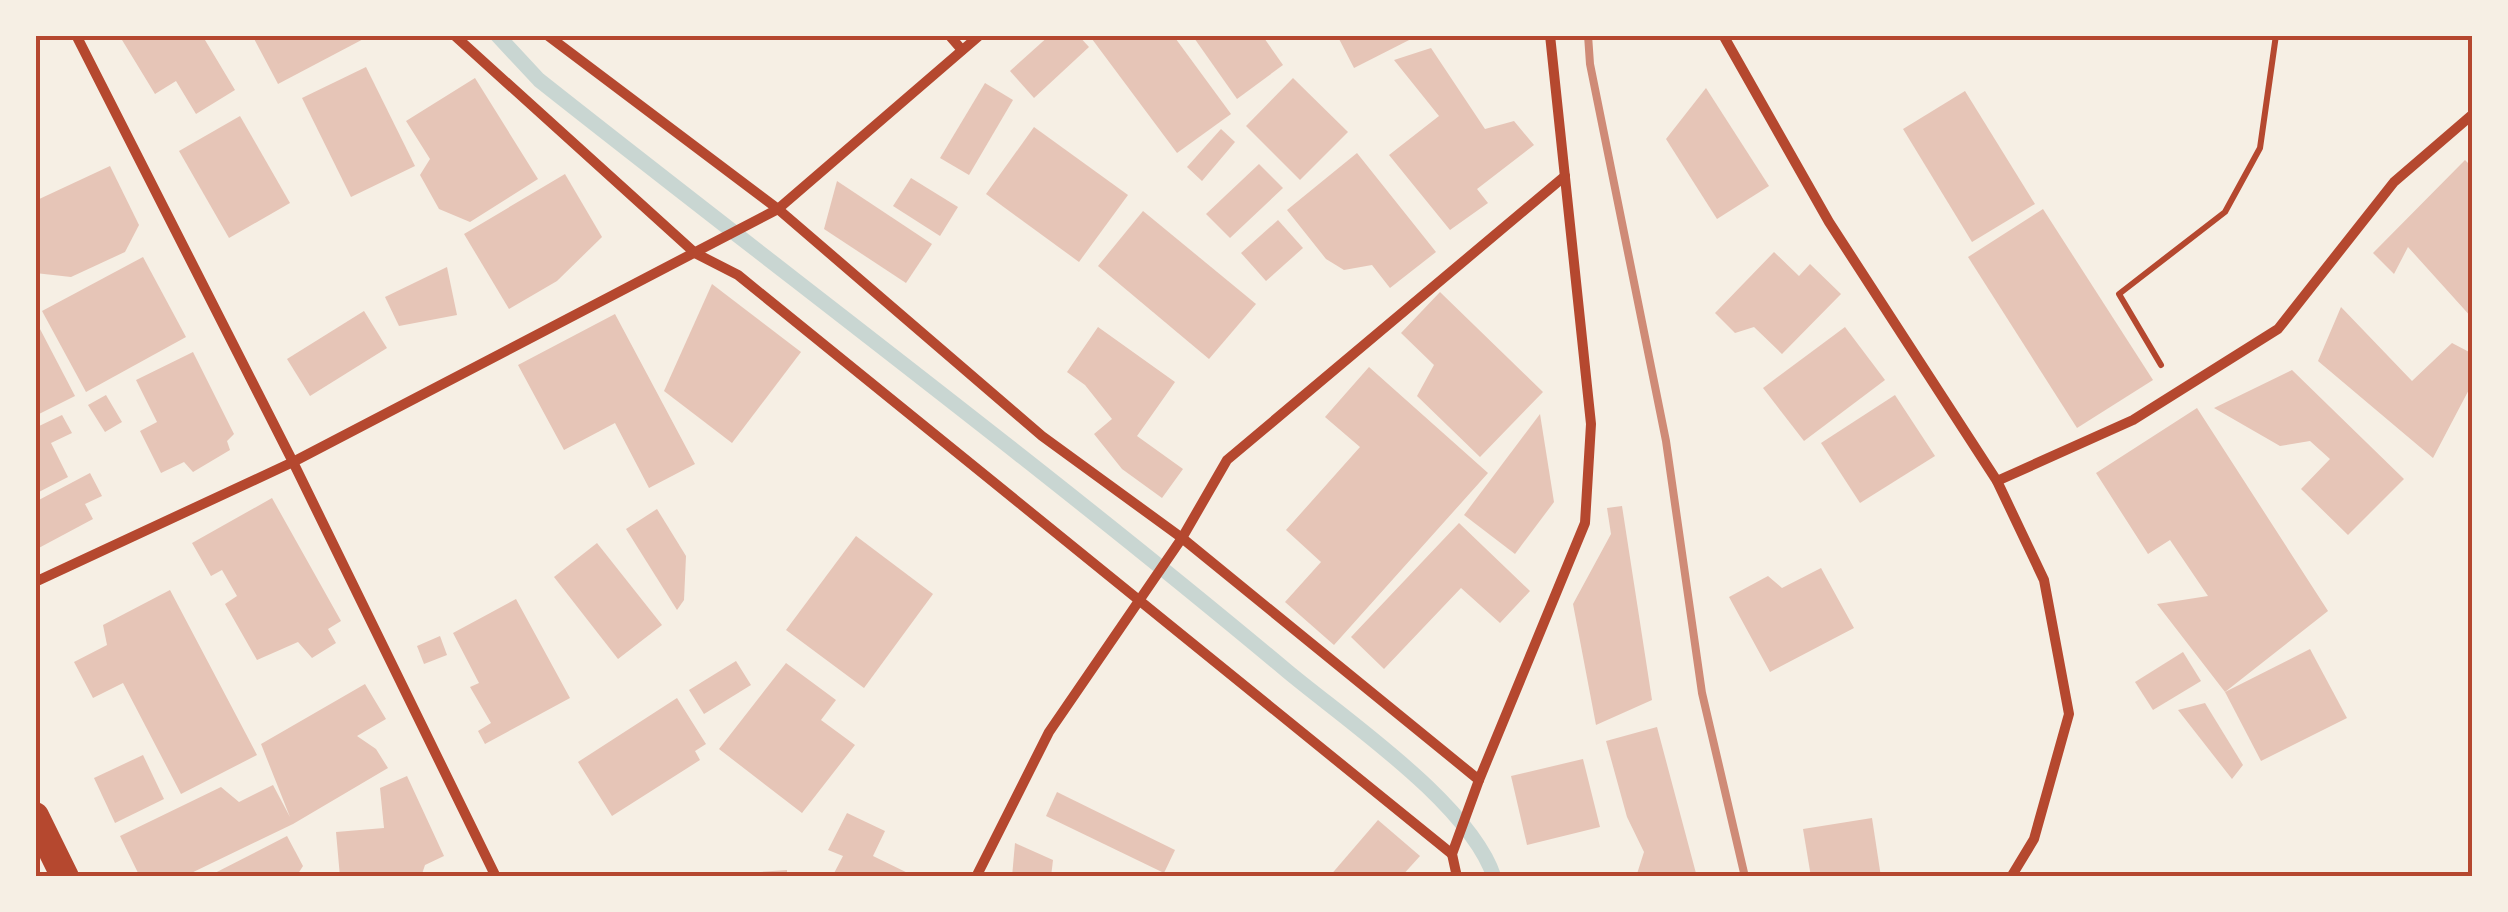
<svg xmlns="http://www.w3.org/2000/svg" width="2508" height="912" viewBox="0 0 2508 912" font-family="Mulish,sans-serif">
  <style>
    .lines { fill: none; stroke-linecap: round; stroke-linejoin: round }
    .stream { stroke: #c9d6d2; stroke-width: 15 }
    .building { fill: #e6c5b7 }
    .path { stroke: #b5482f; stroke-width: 6 }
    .minor { stroke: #b5482f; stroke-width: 10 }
    .trunk { stroke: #b5482f; stroke-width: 28 }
    .rail { stroke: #cf8b77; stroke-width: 8 }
    .neatline { fill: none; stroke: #b5482f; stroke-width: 4 }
  </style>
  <rect width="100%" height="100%" fill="#f6efe4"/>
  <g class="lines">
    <path class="stream" d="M497,35L539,80C788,277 1043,467 1287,671C1347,721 1470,804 1494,877"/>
  </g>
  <g class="building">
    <path d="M119,35H202L235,90L196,114L176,81L155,94Z"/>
    <path d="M252,35H371L278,84Z"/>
    <path d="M1050,35H1078L1089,47L1034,98L1010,71Z"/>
    <path d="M1097,35H1173L1231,114L1177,153L1092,39Z"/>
    <path d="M1192,35H1262L1283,65L1237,99Z"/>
    <path d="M1337,35H1419L1354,68Z"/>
    <path d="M1431,48L1485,129L1514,121L1534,145L1477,189L1488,203L1450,230L1389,155L1439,116L1394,60Z"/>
    <path d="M366,67L415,166L351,197L302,98Z"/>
    <path d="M475,78L538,179L470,222L439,209L420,175L430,159L406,121Z"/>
    <path d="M1293,78L1348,132L1300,180L1246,126Z"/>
    <path d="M985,83L1013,100L969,175L940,158Z"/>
    <path d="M1706,88L1769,186L1717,219L1666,139Z"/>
    <path d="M1965,91L2035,204L1972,242L1903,129Z"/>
    <path d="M240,116L290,203L229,238L179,151Z"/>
    <path d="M1034,127L1128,195L1079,262L986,194Z"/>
    <path d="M1221,129L1235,142L1202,181L1187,167Z"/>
    <path d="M1357,153L1436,252L1390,288L1372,265L1344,270L1326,259L1287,210Z"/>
    <path d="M2465,160L2473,168V319L2408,247L2394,274L2373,253Z"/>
    <path d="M1259,164L1283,188L1230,238L1206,214Z"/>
    <path d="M110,166L139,225L125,252L71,277L35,273V201Z"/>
    <path d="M565,174L602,237L557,281L509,309L464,234Z"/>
    <path d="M911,178L958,207L940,236L893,206Z"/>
    <path d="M837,181L932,244L906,283L824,229Z"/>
    <path d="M2043,209L2153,380L2077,428L1968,257Z"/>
    <path d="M1143,211L1256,304L1209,359L1098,266Z"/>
    <path d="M1278,220L1303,248L1266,281L1241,253Z"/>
    <path d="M1774,252L1799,276L1810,264L1841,294L1782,354L1754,327L1735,333L1715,313Z"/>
    <path d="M143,257L186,337L86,392L42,311Z"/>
    <path d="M447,267L457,315L399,326L385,297Z"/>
    <path d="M712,284L801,352L732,443L664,391Z"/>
    <path d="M1440,292L1543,392L1480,457L1417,396L1434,365L1401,333Z"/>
    <path d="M2341,307L2412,381L2452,343L2473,354V382L2433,458L2318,361Z"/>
    <path d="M364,311L387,348L310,396L287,359Z"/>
    <path d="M615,314L695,464L649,488L615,423L564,450L518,365Z"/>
    <path d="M1098,327L1175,382L1137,436L1183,469L1162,498L1122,469L1094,434L1112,419L1085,385L1067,372Z"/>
    <path d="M1845,327L1885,380L1804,441L1763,388Z"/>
    <path d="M40,329L75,396L35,416V332Z"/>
    <path d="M193,352L234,434L227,441L230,450L193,472L184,462L161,473L140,431L157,422L136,380Z"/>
    <path d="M1369,367L1488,473L1334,645L1285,602L1321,562L1286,530L1360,447L1325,417Z"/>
    <path d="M2292,370L2404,479L2348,535L2301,489L2330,459L2310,441L2280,446L2214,408Z"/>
    <path d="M106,395L122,422L105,432L88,405Z"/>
    <path d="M1895,395L1935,456L1860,503L1821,443Z"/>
    <path d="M2197,408L2328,611L2225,692L2157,604L2208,596L2170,540L2148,554L2096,473Z"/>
    <path d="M1540,414L1554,502L1515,554L1464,515Z"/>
    <path d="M62,415L72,433L51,443L68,477L35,494V428Z"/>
    <path d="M90,473L102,496L85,504L93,519L35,550V502Z"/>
    <path d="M272,498L341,621L328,629L336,643L312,658L298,642L257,660L225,604L237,596L222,570L211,576L192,543Z"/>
    <path d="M1622,506L1652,700L1596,725L1573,604L1611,534L1607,508Z"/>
    <path d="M657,509L686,556L684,600L677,610L626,529Z"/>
    <path d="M1459,523L1530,591L1500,623L1461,588L1384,669L1351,637Z"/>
    <path d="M856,536L933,594L864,688L786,630Z"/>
    <path d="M597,543L662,625L618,659L554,577Z"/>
    <path d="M1821,568L1854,628L1770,672L1729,597L1768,576L1782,588Z"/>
    <path d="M170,590L257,755L181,794L123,683L93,698L74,662L107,645L103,625Z"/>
    <path d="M516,599L570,698L485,744L478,731L491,723L470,687L479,683L453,633Z"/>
    <path d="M440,636L447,655L424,664L417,646Z"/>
    <path d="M2310,649L2347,718L2261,761L2225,692Z"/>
    <path d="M2183,652L2201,681L2153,710L2135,682Z"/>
    <path d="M736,661L751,685L704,714L689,690Z"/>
    <path d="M786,663L836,700L821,720L855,745L802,813L719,749Z"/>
    <path d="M365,684L386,719L357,736L376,749L388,768L293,824L183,877H140L120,836L221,787L239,802L273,785L290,817L261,744Z"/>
    <path d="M677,698L706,744L695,751L700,760L612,816L578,762Z"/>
    <path d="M2205,703L2243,765L2232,779L2178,710Z"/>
    <path d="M1657,727L1697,877H1636L1644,852L1627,817L1606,741Z"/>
    <path d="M143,755L164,799L115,823L94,778Z"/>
    <path d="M1583,759L1600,827L1527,845L1511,776Z"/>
    <path d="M407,776L444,856L425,865L421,877H340L336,832L384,828L380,788Z"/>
    <path d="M1057,792L1175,850L1164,873L1046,816Z"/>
    <path d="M847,813L885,831L873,856L916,877H832L843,856L828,850Z"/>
    <path d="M1872,818L1881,877H1811L1803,829Z"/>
    <path d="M1378,820L1420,856L1401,877H1329Z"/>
    <path d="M287,836L303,866L296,877H207Z"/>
    <path d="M1015,843L1053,860L1051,877H1012Z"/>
    <path d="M787,870V877H732V874Z"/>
  </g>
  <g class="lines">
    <path class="path" d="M2161,365L2119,294L2225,212L2260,148L2276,35"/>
    <g class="minor">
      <path d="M76,35L293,462L496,877"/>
      <path d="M454,35L695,253L738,275L1452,854"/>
      <path d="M547,35L778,209L1042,436L1182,538L1479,780"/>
      <path d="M949,35L962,50"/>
      <path d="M1723,35L1829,222L1997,481L2044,580L2069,714L2034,839L2011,877"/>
      <path d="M1997,481L2133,420L2278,329L2394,182L2473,114"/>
      <path d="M35,582L293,462L778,209L980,35"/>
      <path d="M976,877L1049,732L1182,538L1227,460L1565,176"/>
      <path d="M1457,877L1452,854L1479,780L1585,523L1591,424L1550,35"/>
    </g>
    <path class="trunk" d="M35,816L65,877"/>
    <path class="rail" d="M1588,35L1590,64L1666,441L1702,693L1745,877"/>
  </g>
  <rect width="2508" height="912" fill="none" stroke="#f6efe4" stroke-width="75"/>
  <rect x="38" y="38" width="2432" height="836" class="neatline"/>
</svg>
